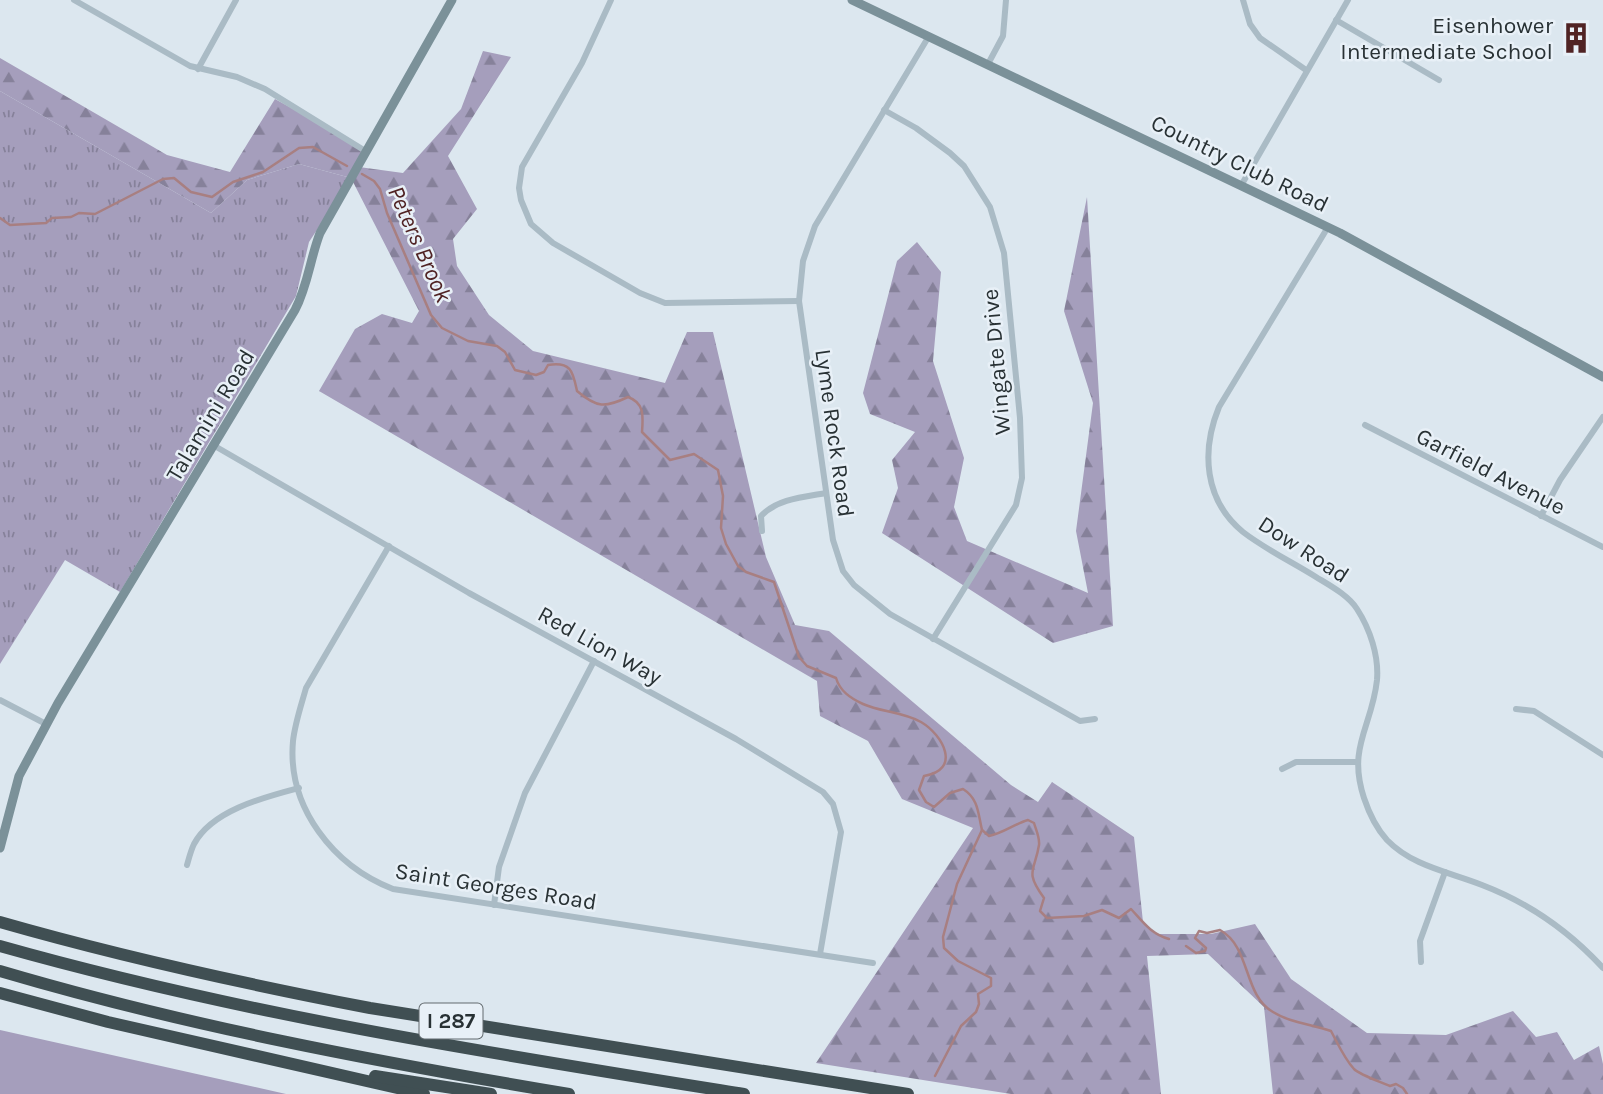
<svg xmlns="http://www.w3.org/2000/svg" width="1603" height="1094" viewBox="0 0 1603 1094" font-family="Karla,sans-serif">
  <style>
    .grass { fill: url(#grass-tufts) }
    .forest { fill: url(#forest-firs) }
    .green { fill: #a59ebc }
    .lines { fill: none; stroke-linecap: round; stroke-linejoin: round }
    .stream { stroke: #a87f81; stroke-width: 2.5 }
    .street { stroke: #aabbc5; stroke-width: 6 }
    .secondary { stroke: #7b9199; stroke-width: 9 }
    .highway { stroke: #404f53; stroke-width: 12 }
    .labels { text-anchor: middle; stroke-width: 5; stroke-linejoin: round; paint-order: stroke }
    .shield { fill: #e8f0f7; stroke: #626a6e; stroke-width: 2 }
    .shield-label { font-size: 21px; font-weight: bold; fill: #283134 }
    .poi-label { font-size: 23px; fill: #283134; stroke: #e8f0f7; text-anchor: end }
    .street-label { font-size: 23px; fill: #283134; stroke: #e8f0f7 }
    .water-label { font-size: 24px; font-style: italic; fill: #502324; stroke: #e8f0f7 }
  </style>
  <defs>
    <pattern id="grass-tufts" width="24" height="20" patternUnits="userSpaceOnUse" patternTransform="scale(1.75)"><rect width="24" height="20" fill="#a59ebc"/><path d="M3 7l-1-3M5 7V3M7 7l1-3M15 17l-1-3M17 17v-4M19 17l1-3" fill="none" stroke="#86819a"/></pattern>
    <pattern id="forest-firs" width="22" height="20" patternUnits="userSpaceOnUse" patternTransform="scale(1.75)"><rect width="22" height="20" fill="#a59ebc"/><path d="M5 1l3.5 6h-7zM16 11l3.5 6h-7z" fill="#86819a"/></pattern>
  </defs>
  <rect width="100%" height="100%" fill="#dce7ef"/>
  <path class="grass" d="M0,91L211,213L247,180L299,164L351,178L309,242L296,296L120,592L65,560L0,664Z"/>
  <g class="forest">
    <path d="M483,51L511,57L448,156L477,209L453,239L457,266L489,315L533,351L665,383L687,332H713L766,557L795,625L829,631L1011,785L1038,802L1052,782L1134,837L1143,922L1155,934H1211L1255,924L1291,979L1367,1033L1446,1035L1513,1011L1536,1037L1557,1032L1574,1060L1599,1046L1603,1064V1094H1273L1264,1007L1208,954L1147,956L1161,1094H1011L816,1063L973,828L902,799L868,741L820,716L817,681L319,391L355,329L382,314L412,323L419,311L351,178L299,164L247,180L211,213L0,91V58L167,155L230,172L275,99L368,150L359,167L403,173L461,109Z"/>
    <path d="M1087,197L1113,626L1053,643L882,533L898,488L892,460L915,432L870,414L863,393L897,261L917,242L941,272L933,361L964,458L954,507L967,541L1088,593L1076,531L1093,403L1064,311Z"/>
  </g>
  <path class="green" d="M0,1030L286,1094H0Z"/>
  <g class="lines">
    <g class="stream">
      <path d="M362,174L374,181L380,189L387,213L431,315L442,328L468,341L497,346L505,352L515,370L536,375L544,372L548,365C572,361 573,373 577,391C597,408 605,408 628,397C645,403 643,417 642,432L670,460L694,454L718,470L723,496L721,528L726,544L738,566L746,572L774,582L799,657L807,666L836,678C840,691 850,698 863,704C881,712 903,712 921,722C943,735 962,770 924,776L919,790L926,802L934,807L950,793L963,789C979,799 978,814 982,830L989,836C1004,833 1014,824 1028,820L1034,823C1036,830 1040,838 1039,845C1035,871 1024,871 1044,898L1040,911L1047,918L1084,916L1102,910L1119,918L1131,909C1143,922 1151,934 1169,939"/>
      <path d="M0,218L10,225L46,223L52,218L71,217L79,213L95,214L163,179L174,178L191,192L212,197L233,182L263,172L299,148L313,147L347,166"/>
      <path d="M1186,946L1196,953L1205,951L1206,948L1195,938L1199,931L1207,933L1220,930C1251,947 1243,995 1273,1012C1291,1023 1311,1024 1331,1031C1338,1044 1344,1058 1354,1069C1360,1075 1381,1082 1390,1086L1396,1084L1403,1088L1407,1094"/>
      <path d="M935,1076L961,1026L976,1012L979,1004L978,994L991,986V978L958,961L944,948L943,937L957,884L982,830"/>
    </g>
    <g class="street">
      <path d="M74,0L190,66L237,77L265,89L367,152"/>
      <path d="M611,0L582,63L522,167L519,188L521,200L531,224L553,243L640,293L665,303L799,301"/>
      <path d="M1243,0L1250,24L1260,38L1306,70"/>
      <path d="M1336,20L1439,80"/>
      <path d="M929,36L815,226L803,261L799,301L833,540L843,571L854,585L890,614L1080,721L1095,719"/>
      <path d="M988,64L1003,36L1006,0"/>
      <path d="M198,69L236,0"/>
      <path d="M884,110L916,128L950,153L964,166L990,207L1004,253L1020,418L1022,478L1016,505L933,639"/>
      <path d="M1242,184L1348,0"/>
      <path d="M1328,227L1219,407C1201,451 1204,500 1243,532C1265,549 1292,562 1316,577C1329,585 1348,595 1357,609C1370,629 1379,656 1377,680C1372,727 1347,747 1364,798C1369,813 1376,828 1387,840C1412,866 1449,872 1482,885C1529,903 1569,931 1603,968"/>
      <path d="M1365,425L1603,547"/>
      <path d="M213,445L469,593L736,739L823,792L833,804L841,832L820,954"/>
      <path d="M1541,516L1560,480L1603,417"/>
      <path d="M762,531L761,516C777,499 803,497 826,493"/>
      <path d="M389,546L306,688C301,706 295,723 293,741C287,808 334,866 393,889L873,963"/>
      <path d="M0,700L46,724"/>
      <path d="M1516,709L1534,711L1603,755"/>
      <path d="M1282,769L1296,762H1357"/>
      <path d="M187,865C189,858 191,850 194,844C212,810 265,797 299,788"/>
      <path d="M494,905L499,867L525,793L594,661"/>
      <path d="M1421,962L1420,941L1445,872"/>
    </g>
    <g class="secondary">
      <path d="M852,0L1340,233L1603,377"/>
      <path d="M0,848L19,776L58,703L295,310C308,285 310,259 320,233L452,0"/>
    </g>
    <g class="highway">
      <path d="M0,922C122,957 245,984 370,1008L908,1094"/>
      <path d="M0,946C244,1015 494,1054 744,1094"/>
      <path d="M0,971C186,1026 378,1062 569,1094"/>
      <path d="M0,993L108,1022L424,1094"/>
      <path d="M375,1076L491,1094"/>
    </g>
  </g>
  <defs>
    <symbol id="building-bare" viewBox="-9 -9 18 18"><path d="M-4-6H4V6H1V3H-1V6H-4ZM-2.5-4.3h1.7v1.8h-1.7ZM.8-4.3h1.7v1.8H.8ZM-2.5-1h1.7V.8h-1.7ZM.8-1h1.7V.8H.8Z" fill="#502324" stroke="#e8f0f7" stroke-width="2.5" paint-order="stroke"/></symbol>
  </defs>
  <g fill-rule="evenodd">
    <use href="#building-bare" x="1554" y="16" width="44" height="44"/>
  </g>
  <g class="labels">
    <rect class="shield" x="419.5" y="1003.5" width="63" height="35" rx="5"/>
    <g class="shield-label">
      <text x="451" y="1028">I 287</text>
    </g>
    <g class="poi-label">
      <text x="1553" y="33">Eisenhower<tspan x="1553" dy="26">Intermediate School</tspan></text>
    </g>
    <g class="street-label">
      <text transform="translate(1240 163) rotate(26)" y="8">Country Club Road</text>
      <text transform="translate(996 362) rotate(-95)" y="8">Wingate Drive</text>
      <text transform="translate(210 415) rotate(-59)" y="8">Talamini Road</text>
      <text transform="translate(835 433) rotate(82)" y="8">Lyme Rock Road</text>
      <text transform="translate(1491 471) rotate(27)" y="8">Garfield Avenue</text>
      <text transform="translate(1304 549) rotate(33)" y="8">Dow Road</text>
      <text transform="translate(600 645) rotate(29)" y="8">Red Lion Way</text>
      <text transform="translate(496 886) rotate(9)" y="8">Saint Georges Road</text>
    </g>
    <g class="water-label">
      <text transform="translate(420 244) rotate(66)" y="8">Peters Brook</text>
    </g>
  </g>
</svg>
